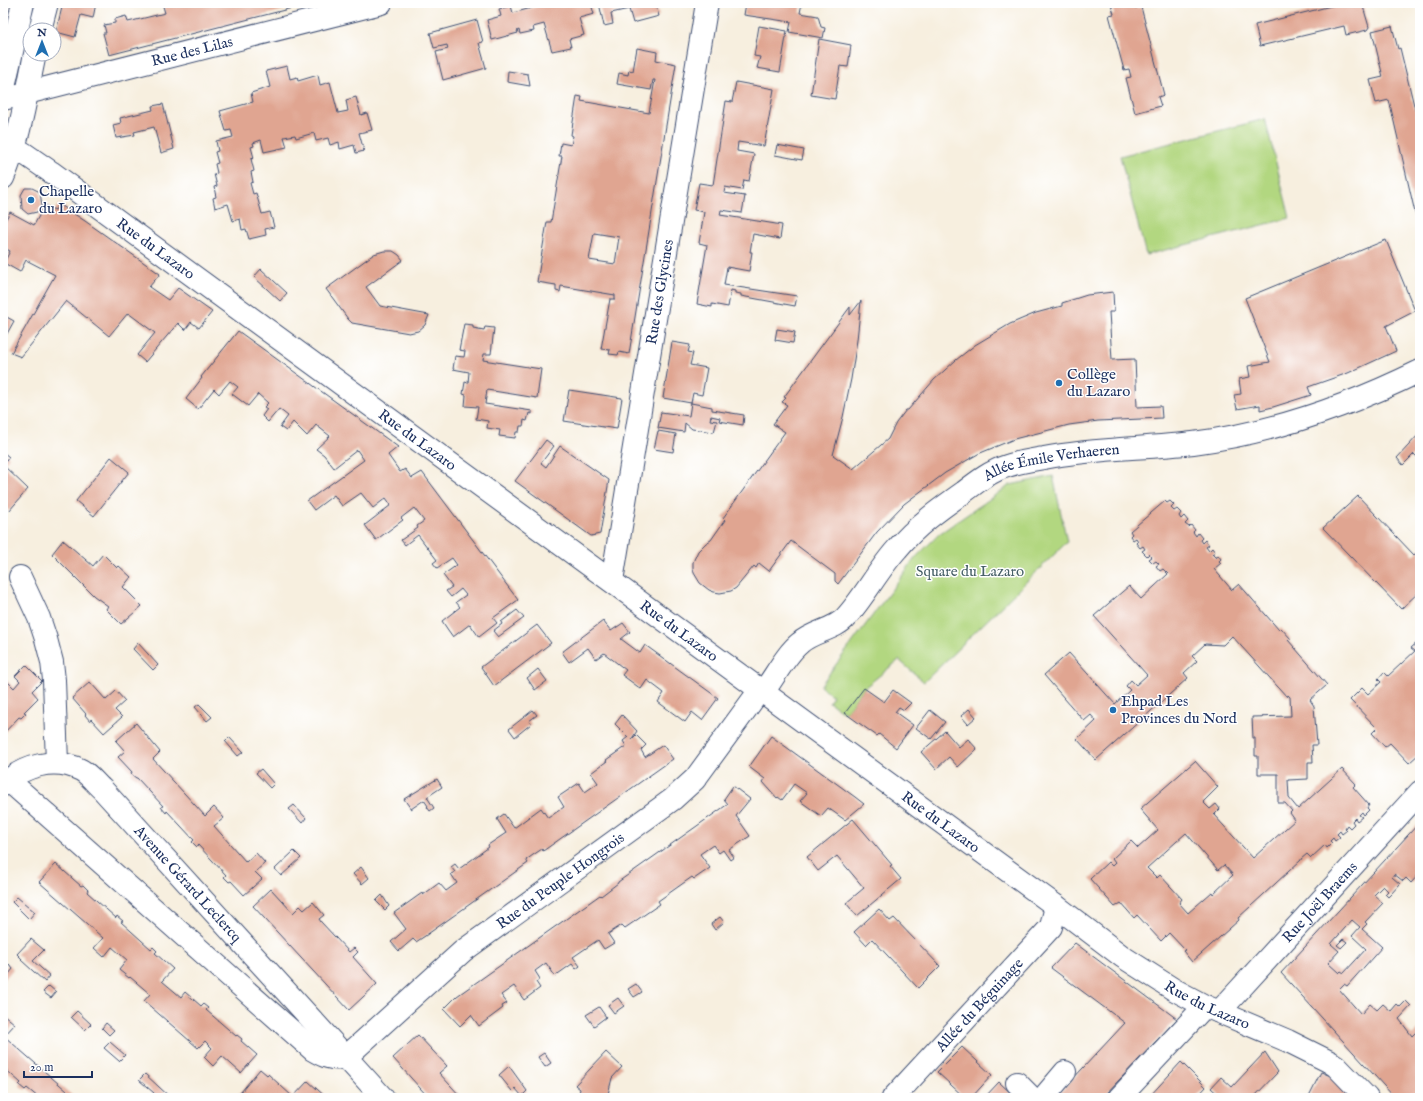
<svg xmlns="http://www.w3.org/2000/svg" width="1423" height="1101" viewBox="0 0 1423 1101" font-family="'IM FELL English',serif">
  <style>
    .green { fill: #b2d780; stroke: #66836f }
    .building { fill: #e0a591; fill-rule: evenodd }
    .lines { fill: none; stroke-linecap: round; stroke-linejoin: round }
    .minor-casing { stroke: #3c4c71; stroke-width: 24 }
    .major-casing { stroke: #3c4c71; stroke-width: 24 }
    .minor { stroke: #fff; stroke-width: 22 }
    .major { stroke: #fff; stroke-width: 22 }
    .poi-dot { fill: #1f6fb2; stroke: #fff; stroke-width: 1.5 }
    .labels { text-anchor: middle; stroke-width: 3; stroke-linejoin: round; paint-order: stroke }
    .street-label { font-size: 15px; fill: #1b2f5e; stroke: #fff }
    .poi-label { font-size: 15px; fill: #1b2f5e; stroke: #fff; text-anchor: start }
    .park-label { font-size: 15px; fill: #486168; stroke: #fff }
  </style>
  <rect width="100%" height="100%" fill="#fff"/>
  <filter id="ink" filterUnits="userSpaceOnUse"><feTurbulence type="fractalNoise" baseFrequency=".025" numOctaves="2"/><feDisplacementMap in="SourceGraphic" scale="8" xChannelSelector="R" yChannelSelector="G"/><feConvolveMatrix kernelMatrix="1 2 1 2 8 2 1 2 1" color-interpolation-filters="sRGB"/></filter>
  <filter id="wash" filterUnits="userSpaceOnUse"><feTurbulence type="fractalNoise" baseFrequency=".012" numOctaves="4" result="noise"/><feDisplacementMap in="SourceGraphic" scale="16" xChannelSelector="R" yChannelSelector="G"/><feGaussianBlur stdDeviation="0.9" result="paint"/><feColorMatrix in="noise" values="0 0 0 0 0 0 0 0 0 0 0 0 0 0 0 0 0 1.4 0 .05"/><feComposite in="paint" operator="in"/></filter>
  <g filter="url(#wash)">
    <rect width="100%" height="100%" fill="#f7efdf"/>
    <g class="green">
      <path d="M1265,119L1290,218L1146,255L1120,156Z"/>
      <path d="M1053,476L1067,542L924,682L899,660L864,688L845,713L829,702L833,696L820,686L916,557L939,534L1010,485Z"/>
    </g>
    <g id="blocks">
      <g class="building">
        <path d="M63,3H96L93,18L81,15L75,37L56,32Z"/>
        <path d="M162,3H308V4L109,55L103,33H106L104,25L115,23V19L126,16L128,22L165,13Z"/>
        <path d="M545,3H594L591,4L594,14L579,18L584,35L569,39L571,47L552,51L544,24L533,27L534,31L520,34L519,30L517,31L518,33L492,40L487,20L501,16L499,9L511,6L513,13L546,4Z"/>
        <path d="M599,3H655L659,16L633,23L629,9L611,13L613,24L604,26Z"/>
        <path d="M746,3H802L800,13L818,16L821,27L825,28L823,38L789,32L791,22L744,15Z"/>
        <path d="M1117,3H1134L1135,8L1141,7L1164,95L1158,97L1161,106L1135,113L1126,78L1131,77L1129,69L1124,70L1109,15L1114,14L1111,4Z"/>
        <path d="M1343,3H1362L1369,27L1367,30L1346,35L1344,26L1260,46L1255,25Z"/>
        <path d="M477,20L483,42L479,43L486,68L443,80L436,52L448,49L447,45L434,48L430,33Z"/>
        <path d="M759,26L787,31L780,72L757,68L760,57L754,56Z"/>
        <path d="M1392,26L1398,49L1400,48L1420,130V216L1416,217L1389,100L1376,103L1370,80L1383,77L1372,31Z"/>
        <path d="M819,39L851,45L848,67L840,66L835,99L811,95Z"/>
        <path d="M637,48L657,52L656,60L676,64L629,354L619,352L618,355L609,354L610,350L601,349L610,299H615V295L561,286L560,292L556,291V285L537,282L547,222H551L562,156H559L561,143L571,145L573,136L571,135L577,96L582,97L581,101L649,113L655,80H653L651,90L617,84L619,73L628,75L629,70L633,71ZM594,233L619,237L615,264L589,260Z"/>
        <path d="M287,66L290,79L297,77L298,81L318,75L320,85L330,82L338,113L348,111L346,100L356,97L361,115L367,113L372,130L359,133L364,151L356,153L354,145L340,149L339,142L330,145L328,138L316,141L314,133L296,138L295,135L284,137L287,147L264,152L261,140L253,143L254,146L251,147L254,158L251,159L254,171L251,172L253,182L250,183L253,194L256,193L262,214L270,212L274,227L265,229L266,235L249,239L246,229L242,230L240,219L233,221L228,204L215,208L213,198L216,197L214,187L217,186L214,174L217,173L215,164L218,163L215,152L218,151L216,141L233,137L231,130L226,131L220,111L253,102L251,93L270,87L266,71Z"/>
        <path d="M508,71L528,74L530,86L507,82Z"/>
        <path d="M736,82L774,89L764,146L738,142L737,151L754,154L749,181L744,180L742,190L725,187L724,193L745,196L742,213L721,210L720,215L782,225L780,239L753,234L750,252H752L749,271L727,267L724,285L797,296L795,306L741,296V294L735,293V291L731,290L728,307L712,304V307L697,304L707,245L699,243L704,212L694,210L699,183L713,185L726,101L732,102Z"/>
        <path d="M163,104L174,149L161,153L154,127L134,132L135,135L116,138L113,125L121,123L120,118L153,110L152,106Z"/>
        <path d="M777,145L804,150L802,160L775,155Z"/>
        <path d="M25,188H32L40,192L42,206L37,212L28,214L22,209L21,195Z"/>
        <path d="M59,204L85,221L160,274L149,287L168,300L178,288L212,312L199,328L191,322L185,330L178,323L145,362L137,355L155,333L128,313L109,336L66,301L21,357L11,353L55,275L26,260L20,272L4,263L10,251L3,247V224L10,212L34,225L45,205L55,210Z"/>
        <path d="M1386,240L1415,311L1386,326L1396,351L1348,373L1308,387L1311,395L1273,407L1260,410V405L1237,409L1234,395L1241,394L1239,379L1250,377L1248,366L1270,362L1245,298Z"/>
        <path d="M384,251H393L399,255L403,260L366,287L380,306L429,315L425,325L418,331L409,333L352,323L348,319L326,289L374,254Z"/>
        <path d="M261,269L287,293L280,301L254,277Z"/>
        <path d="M1113,292L1114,312H1109L1112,360L1135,359L1137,407L1161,406L1162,418L1098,421L1069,425L1014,439L978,454L945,473L904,504L877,532L838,584L835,581V574L791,541L769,571L759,563L756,568L754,566L736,588L731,591L720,593L714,592L709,590L700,583L694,573L693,568V562L698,551L706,543L711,540L725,520L723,518L785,432L773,424L787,405L782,402L786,398L784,397L850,307V315L861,301L857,340L851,379L843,417L833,455L853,469L888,439L896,423L906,410H908L934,380L956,360L975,345L1010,324L1036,313L1062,306V303L1087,295Z"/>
        <path d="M3,315L14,321L3,341Z"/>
        <path d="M464,324L473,325V328L484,330L485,327L494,328L491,354H484L483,360L541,369L537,398L487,390L485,404L532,411V414L529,413L527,421L524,420L523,426H520L519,432H516L515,438L499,436L500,430L487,428L488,421L476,419L478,407L465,406L466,395L463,394L465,382L468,383L469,372L453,369L455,356L464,357L465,351L459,350Z"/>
        <path d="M777,329L795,332L793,343L775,340Z"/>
        <path d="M238,331L398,447L388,455L400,472L405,469L412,478L422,472L518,600L493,618L497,623L479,637L470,624L453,637L448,630L442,621L460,607L456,602L466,595L461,589L451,597L446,591L452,587L443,575L457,565L452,558L437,568L433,563L437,560L418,535L405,545L401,540L418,528L417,526L424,521L414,508L401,518L403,520L376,540L365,525L391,505L386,498L373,508L361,493L342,506L334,495L314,510L307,501L364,460L357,450L334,468L324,455L316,449L330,436L316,425L307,436L293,422L286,431L280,427L288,416L279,409L268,422L262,416L267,409L264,407L268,403L258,394L248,406L232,394L238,387L230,381L219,394L214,389L198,409L186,399L202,378L201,377Z"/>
        <path d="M672,342L690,345L688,352L693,353L690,365L707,368L702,395L693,393L691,403L712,407V410L744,415L743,425L719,421L720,418L711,416L710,420L717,421L714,432L692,429L685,423L684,432L658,428L661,412L689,416L691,403L663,398Z"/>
        <path d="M569,390L622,398L617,429L564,421Z"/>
        <path d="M658,431L676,434L673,452L654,449Z"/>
        <path d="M1420,433V460L1414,454L1403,465L1397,458Z"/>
        <path d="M546,440L554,446L541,463L546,467L560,446L609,480L600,534L591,536L515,481Z"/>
        <path d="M3,452L9,457L3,465L28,489L9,511L3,505Z"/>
        <path d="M111,457L129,472L94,516L76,501Z"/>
        <path d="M1358,496L1414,555L1420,549V591L1401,609L1323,528Z"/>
        <path d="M1165,501L1167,503L1170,501L1174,505L1171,508L1174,511L1177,509L1181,513L1179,516L1181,519L1184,516L1188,521L1185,524L1189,527L1191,525L1195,530L1193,532L1196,536L1198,533L1202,538L1200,540L1202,543L1205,540L1209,545L1206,547L1209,551L1212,548L1215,552L1212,554L1216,558L1218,555L1221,559L1219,561L1221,563L1214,569L1232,590L1239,584L1279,630L1281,628L1291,639L1288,640L1327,685L1310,700L1314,706L1317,745H1312L1313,762H1308V779L1288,780L1289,798L1298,809L1342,769L1356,784L1353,787L1369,805L1367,808L1369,810L1364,815L1362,812L1359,815L1362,817L1357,821L1355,818L1352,821L1354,824L1350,828L1347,825L1345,828L1347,830L1342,834L1340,831L1337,834L1340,837L1335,841L1333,838L1330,841L1332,843L1327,848L1325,845L1311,858L1307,854L1301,859V860L1238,918L1239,920L1192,962L1183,951L1185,950L1169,933L1161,941L1137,915L1134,918L1121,903L1115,907L1090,879L1108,862L1112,866L1115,863L1112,859L1131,841L1138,848L1158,830L1140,809L1195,761L1218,787L1203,802L1210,809L1216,804L1220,809L1214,815L1253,858L1295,820L1290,813L1292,811L1285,803H1278V774H1258V756H1255V738H1253L1252,717L1291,716L1290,697L1288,695L1287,697L1232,636L1223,645L1205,644L1192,656L1197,661L1184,673L1188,678L1096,760L1077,739L1096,721L1091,715L1084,721L1044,675L1069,653L1115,704L1130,690L1126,686L1131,680L1136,685L1147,675L1094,616L1129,586L1141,599L1168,574L1163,569L1160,571L1156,566L1159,564L1156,561L1153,563L1149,559L1152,557L1149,554L1147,556L1142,551L1145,549L1143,546L1140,548L1136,543L1138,541L1136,538L1133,540L1130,536L1132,534L1130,531ZM1186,833L1218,870L1224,865L1233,875L1213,894L1212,892L1188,913L1179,903L1182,899L1160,875L1157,878L1147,868Z"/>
        <path d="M63,540L93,566L103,554L117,568L119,566L131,577L123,587L142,606L121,624L106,609L108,606L94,596L52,554Z"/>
        <path d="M517,610L524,618L498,637L493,631L502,624L501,622Z"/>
        <path d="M603,621L611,631L623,623L630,632L621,639L640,653L645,645L718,698L702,720L692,712L685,722L658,702L664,693L647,680L641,689L622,675L626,670L604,653L596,659L588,648L569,662L562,652Z"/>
        <path d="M537,625L551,643L494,686L481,667Z"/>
        <path d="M1419,641L1420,642V753L1409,763L1390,743L1385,747L1372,733L1377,728L1350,700L1362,688L1368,694L1381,682L1378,679L1384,672L1388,676L1415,651L1411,648Z"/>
        <path d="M138,643L158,665L153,670L133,649Z"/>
        <path d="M26,665L42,681L32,691L38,698L24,712L26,713L21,718L19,717L3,734V699L5,697L3,695V677L14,688L20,681L15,676Z"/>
        <path d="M538,669L547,681L535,690L527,678Z"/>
        <path d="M90,682L106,700L116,691L125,701L115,710L122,717L104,733L91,719L90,721L85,715L86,714L72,698Z"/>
        <path d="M864,688L884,702L893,690L911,703L904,710L899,707L895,712L913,725L896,748L879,734L877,736L845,713Z"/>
        <path d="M199,704L212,717L207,721L195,707Z"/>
        <path d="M969,709L976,717L968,724L961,716Z"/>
        <path d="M533,710L537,715L529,721L531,724L515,737L509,729Z"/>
        <path d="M930,710L945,722L931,739L916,728Z"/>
        <path d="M622,715L637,731L631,740L636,735L646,745L641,750L645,757L663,745L673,759L543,851L542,849L533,855L526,860L528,863L425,936L416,942L413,939L399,951L391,942L406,929L394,913L422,893L423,895L439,883L446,891L457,883L451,874L455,872L451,867L455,864L459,869L489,847L488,845L506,833L497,819L504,814L514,828L541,808L548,818L564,807L558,797L579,783L585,792L598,783L591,773L607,761L606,760L626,746L623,741L628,737L615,724Z"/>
        <path d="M136,723L160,752L153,759L205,816L214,807L224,818L214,826L246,862L256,853L265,863L255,872L262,879L244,895L231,881L229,882L224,877L226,875L198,845L197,847L192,842L194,840L167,811L166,813L161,807L163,806L137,778H136L131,774L132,772L118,757L125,751L116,741Z"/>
        <path d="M945,731L959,747L968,739L977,749L958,767L949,757L936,769L921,752Z"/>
        <path d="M771,736L855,797L864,804L845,820L828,808L821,816L800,801L807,793L794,784L782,800L778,797L777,798L763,782L765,779L749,767Z"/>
        <path d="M229,737L243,752L238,756L225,741Z"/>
        <path d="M261,769L274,784L270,788L256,773Z"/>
        <path d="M437,779L442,787L427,797L434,808L430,811L427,807L428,806L424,800L411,809L404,799Z"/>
        <path d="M733,786L750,799L736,816L750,836L729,850L734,857L730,860L723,850L719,853L713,845L700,854L710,868L694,879L692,877L658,901L660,904L625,928L622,925L608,934L614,943L604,949L598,940L573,957L580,966L576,969L572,964L555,976L546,963L535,971L540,979L536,982L540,988L524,1000L514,986L501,995L507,1003L502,1006L503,1008L479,1026L471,1015L460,1026L444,1009L457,996L600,895L601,896L618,883V882L728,804L724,799Z"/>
        <path d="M294,805L306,818L302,823L289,809Z"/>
        <path d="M853,819L892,865L890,866L901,879L857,916L846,903L864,888L837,856L818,871L807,857Z"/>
        <path d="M1420,822V864L1417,867L1420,870V873L1411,883L1406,878L1403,881L1394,874L1392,877L1400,884L1391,894L1388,897L1385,894L1388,891L1383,886L1374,895L1383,903L1365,922L1367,924L1362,929L1382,947L1347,986L1344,984L1339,989L1361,1014L1370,1004L1377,1010L1383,1004L1391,1011L1397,1004L1400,1007L1406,1001L1411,1006L1399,1019L1412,1036L1420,1028V1066L1419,1067L1420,1069V1098H1395L1281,973ZM1352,920L1360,927L1352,936L1366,949L1344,973L1341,971L1339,973L1328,963L1339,951L1331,944Z"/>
        <path d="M294,851L301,858L281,876L275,869Z"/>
        <path d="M56,864L81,886L83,885L88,890L87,892L116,918L117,916L123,921L121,922L151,949L153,947L157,951L155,953L173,969L162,981L181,997L185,992L201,1006L203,1004L208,1008L206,1010L236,1036L237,1035L242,1039L241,1041L257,1055L241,1073L222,1056L213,1066L204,1057L212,1048L205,1041L198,1048L144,1001L150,994L130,977L129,978L119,970L127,960L112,947L104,957L94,948L103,938L39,882Z"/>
        <path d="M361,867L369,878L362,884L353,874Z"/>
        <path d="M271,889L293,913L300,906L304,910L313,902L324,915L319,919L321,922L349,952L354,948L358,952L353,957L377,984L349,1010L253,906Z"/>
        <path d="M382,895L389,906L385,910L376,901Z"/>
        <path d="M17,897L35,912L29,919L12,902Z"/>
        <path d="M879,909L890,921L894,918L940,966L918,988L872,939L866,945L854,932Z"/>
        <path d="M720,917L724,922L715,930L711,924Z"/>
        <path d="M31,939L44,950L33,961L50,976L45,982L21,960L22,959L17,954Z"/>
        <path d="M1343,939L1347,942L1341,948L1337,945Z"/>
        <path d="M1075,943L1177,1019L1102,1098H1055L1125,1023L1051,968Z"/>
        <path d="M9,964L13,969L3,981V971Z"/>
        <path d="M636,984L642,992L634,997L628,989Z"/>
        <path d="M49,986L56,992L51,998L43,992Z"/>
        <path d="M618,998L624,1006L614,1013L608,1005Z"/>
        <path d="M599,1007L606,1017L594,1026L586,1015Z"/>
        <path d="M77,1011L91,1024L85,1030L71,1017Z"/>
        <path d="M3,1014L15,1024L4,1036L75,1098H39L27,1088L25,1090L19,1085L21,1083L3,1067Z"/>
        <path d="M106,1023L114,1030L109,1035L102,1028Z"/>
        <path d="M418,1035L447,1066L439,1073L462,1098H429L393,1058Z"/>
        <path d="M110,1042L125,1055L119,1061L104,1048Z"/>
        <path d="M962,1047L992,1075L971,1098H965L937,1072Z"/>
        <path d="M606,1052L622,1067L612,1078L607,1098H578L580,1089L575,1085Z"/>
        <path d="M1265,1052L1278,1072L1253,1098H1222L1211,1088L1221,1077L1232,1087Z"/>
        <path d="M544,1053L551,1063L545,1067L538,1057Z"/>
        <path d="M1181,1062L1206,1087L1196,1098H1148Z"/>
        <path d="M509,1066L527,1091L522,1096L515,1088L512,1091L499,1075Z"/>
        <path d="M260,1069L267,1075L268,1074L293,1097L308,1081L327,1098H236Z"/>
        <path d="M1321,1072L1333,1077L1353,1098H1308Z"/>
        <path d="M145,1074L159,1087L171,1098H153L154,1093L139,1080Z"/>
        <path d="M999,1082L1016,1098H984Z"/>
      </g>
    </g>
  </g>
  <g filter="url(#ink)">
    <use href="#blocks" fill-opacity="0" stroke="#3c4c71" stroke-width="1"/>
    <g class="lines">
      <defs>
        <g id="minor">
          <path id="s1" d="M3,99L381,3"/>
          <path id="s2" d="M3,141L25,154L51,172L1056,906L1123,957L1173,989L1205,1006L1288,1041L1330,1062L1336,1066L1367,1098"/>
          <path d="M20,577L39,618L46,639L52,662L54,680L57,763"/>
          <path id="s3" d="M612,581L707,3"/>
          <path id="s4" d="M763,692C774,678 786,654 800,643C813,631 835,630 846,617C865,596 878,570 897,549C916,526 940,509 964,492C977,482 991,471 1007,466C1019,462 1032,460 1044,458C1095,448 1143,449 1193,443C1272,433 1349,406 1420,371"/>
          <path d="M8,780L313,1050C323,1056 333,1061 346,1057"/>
          <path id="s5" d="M3,785C23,765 55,757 81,770C89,774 95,783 102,789L383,1098"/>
          <path id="s6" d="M1219,1012L1420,792"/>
          <path id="s7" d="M346,1057L463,951L673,799L695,779L760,690"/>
          <path d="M1017,1083L1032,1098"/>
          <path id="s8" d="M893,1098L1051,927L1056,906"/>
          <path d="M1043,1098L1065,1072"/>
          <path d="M1119,1098L1205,1006"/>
        </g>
        <g id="major">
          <path d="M40,30L47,3"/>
          <path d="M3,91L23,3"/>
          <path d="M3,178C20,139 26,96 35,54"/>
        </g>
      </defs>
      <use href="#minor" class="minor-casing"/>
      <use href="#major" class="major-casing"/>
      <use href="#minor" class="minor"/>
      <use href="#major" class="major"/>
    </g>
  </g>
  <g class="poi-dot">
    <circle cx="31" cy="200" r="4"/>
    <circle cx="1059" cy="383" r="4"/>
    <circle cx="1113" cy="710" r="4"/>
  </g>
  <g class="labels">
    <g class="street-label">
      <text dy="5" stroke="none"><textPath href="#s1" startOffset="195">Rue des Lilas</textPath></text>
      <text dy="5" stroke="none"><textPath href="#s2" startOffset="187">Rue du Lazaro</textPath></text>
      <text dy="5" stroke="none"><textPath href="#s3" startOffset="293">Rue des Glycines</textPath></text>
      <text dy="5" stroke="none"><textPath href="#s2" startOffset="511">Rue du Lazaro</textPath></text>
      <text dy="5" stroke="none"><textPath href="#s4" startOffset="383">Allée Émile Verhaeren</textPath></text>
      <text dy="5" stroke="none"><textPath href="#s2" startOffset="835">Rue du Lazaro</textPath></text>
      <text dy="5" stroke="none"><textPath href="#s2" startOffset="1159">Rue du Lazaro</textPath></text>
      <text dy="5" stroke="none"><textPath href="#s7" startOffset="278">Rue du Peuple Hongrois</textPath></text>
      <text dy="5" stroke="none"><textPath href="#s5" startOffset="241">Avenue Gérard Leclercq</textPath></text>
      <text dy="5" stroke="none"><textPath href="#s6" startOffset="149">Rue Joël Braems</textPath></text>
      <text dy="5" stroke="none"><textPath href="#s8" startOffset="127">Allée du Béguinage</textPath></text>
      <text dy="5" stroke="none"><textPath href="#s2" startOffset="1483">Rue du Lazaro</textPath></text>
    </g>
    <g class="poi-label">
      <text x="39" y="196">Chapelle<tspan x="39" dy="17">du Lazaro</tspan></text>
      <text x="1067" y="379">Collège<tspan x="1067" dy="17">du Lazaro</tspan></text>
      <text x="1121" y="706">Ehpad Les<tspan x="1121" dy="17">Provinces du Nord</tspan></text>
    </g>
    <g class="park-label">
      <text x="970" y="576">Square du Lazaro</text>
    </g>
  </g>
  <rect width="1423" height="1101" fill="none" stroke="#fff" stroke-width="16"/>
  <g transform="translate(42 42)"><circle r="19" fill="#ffffff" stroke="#a4acbf"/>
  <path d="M0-3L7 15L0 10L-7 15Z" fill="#1f6fb2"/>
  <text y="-6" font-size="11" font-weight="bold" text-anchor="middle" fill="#1b2f5e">N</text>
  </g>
  <path d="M24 1071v6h68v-6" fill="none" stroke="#1b2f5e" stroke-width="2"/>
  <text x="30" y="1071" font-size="12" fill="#1b2f5e" stroke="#ffffff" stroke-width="3" paint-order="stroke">20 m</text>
</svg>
